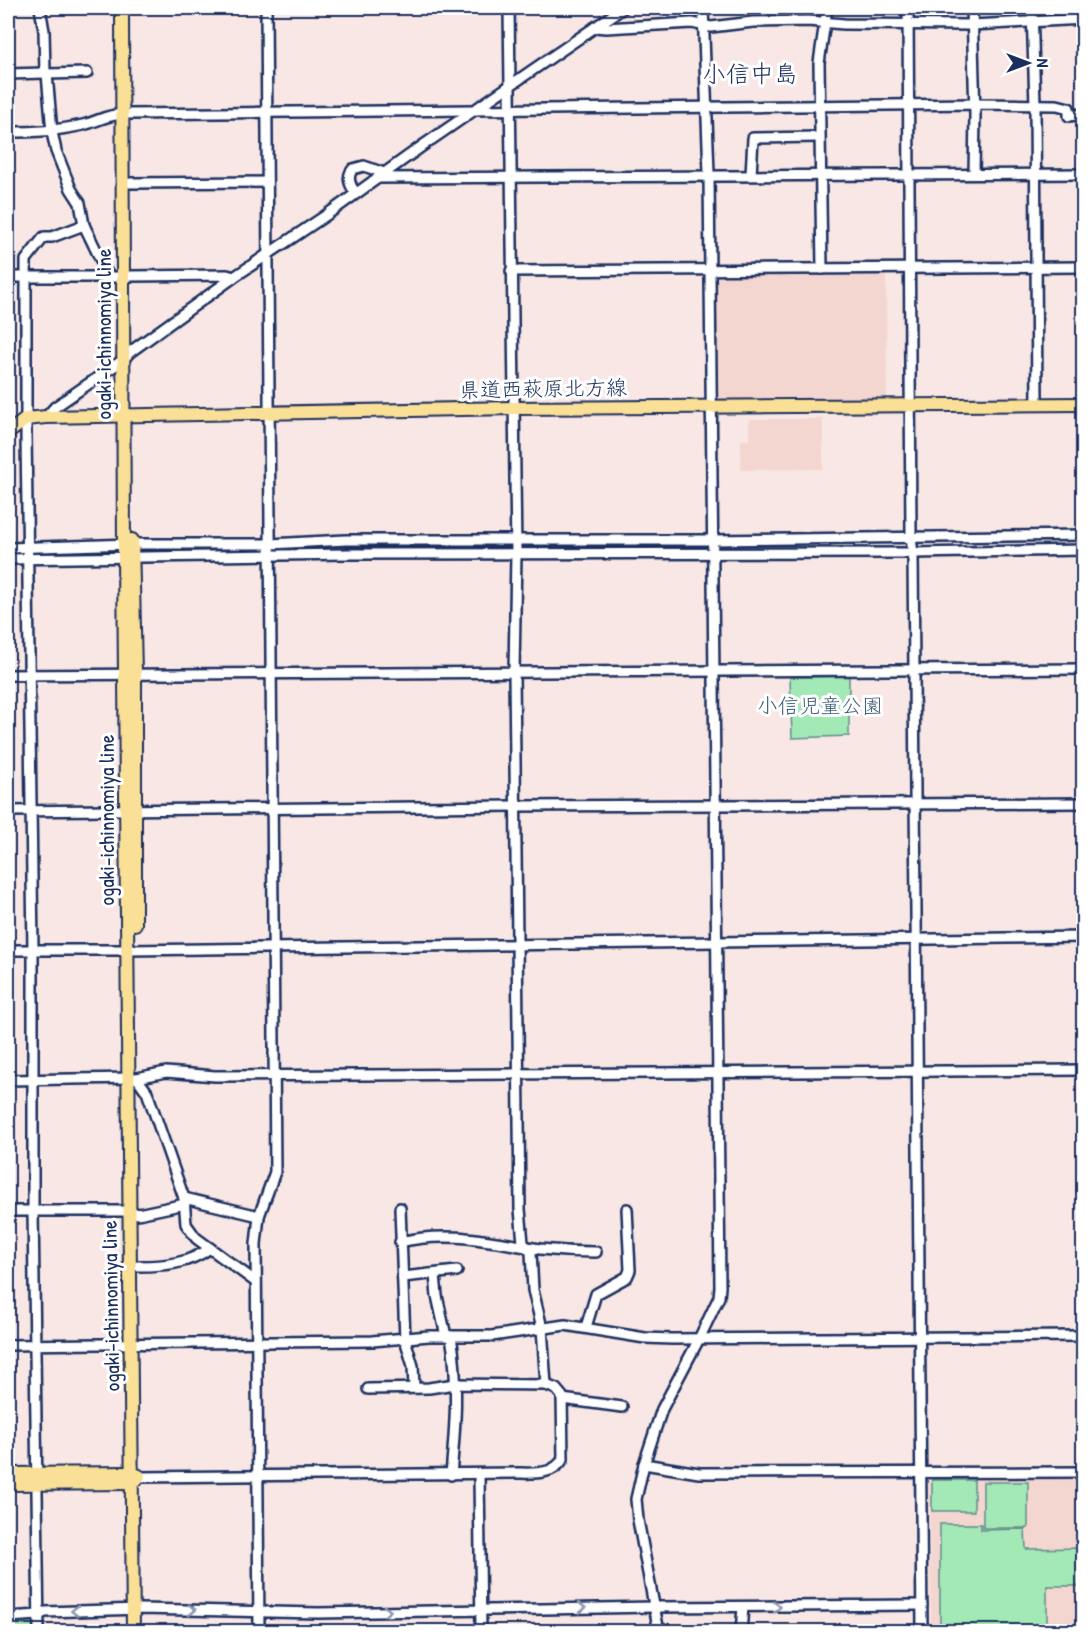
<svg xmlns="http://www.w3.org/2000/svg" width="1091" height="1639" viewBox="0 0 1091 1639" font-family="'Patrick Hand','Klee One',sans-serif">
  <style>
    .built { fill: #f4d6d1 }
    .green { fill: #a3e9b5; stroke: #5f8c8a; stroke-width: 1.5 }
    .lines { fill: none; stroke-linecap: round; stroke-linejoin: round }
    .minor-casing { stroke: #1b2f5e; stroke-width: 14 }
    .major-casing { stroke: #1b2f5e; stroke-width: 16 }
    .minor { stroke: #fff; stroke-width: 9 }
    .major { stroke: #fadf96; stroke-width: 12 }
    .oneway { stroke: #8d97ae }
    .labels { text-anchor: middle; stroke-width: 6; stroke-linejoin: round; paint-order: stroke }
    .street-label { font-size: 21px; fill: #1b2f5e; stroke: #fff }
    .park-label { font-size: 21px; fill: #3d5e74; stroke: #fff }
    .quarter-label { font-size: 24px; fill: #1b2f5e; stroke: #fff }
  </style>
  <rect width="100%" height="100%" fill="#f8e7e4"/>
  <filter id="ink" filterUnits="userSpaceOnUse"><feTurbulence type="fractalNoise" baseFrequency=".0167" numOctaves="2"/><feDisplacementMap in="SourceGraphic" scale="12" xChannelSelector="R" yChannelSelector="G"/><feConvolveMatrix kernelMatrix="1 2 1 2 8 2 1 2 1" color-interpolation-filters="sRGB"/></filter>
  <g filter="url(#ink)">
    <g class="built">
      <path d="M714,273H882L886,276L887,399L716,400Z"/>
      <path d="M749,419H823V469L741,470V440H749Z"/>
      <path d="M1083,1476V1631H931L929,1477Z"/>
    </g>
    <g class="green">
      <path d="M849,676V736L792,738L790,677Z"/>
      <rect x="932" y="1480" width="42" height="31"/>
      <rect x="983" y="1482" width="45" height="46"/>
      <path d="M940,1524H981V1530L1025,1529L1026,1549L1083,1548V1586H1047V1631H940Z"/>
      <path d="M34,1618V1631H8V1621Z"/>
    </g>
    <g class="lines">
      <defs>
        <g id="minor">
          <path d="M40,8L44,31L45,73L47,74L52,132L56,151L71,189L80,203L84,225L109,277"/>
          <path d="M509,8L516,553L514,672L520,1209L523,1243L531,1252L533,1290L542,1328L546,1385"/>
          <path d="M908,8L911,538L913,553L922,1632"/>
          <path d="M972,8L975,115L974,174"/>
          <path d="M1032,8L1035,105L1037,404"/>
          <path d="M595,27L606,28L692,23L711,27L753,22L808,21L844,24L972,25L1084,19"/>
          <path d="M8,74L45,73"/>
          <path d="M47,74L87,73"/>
          <path d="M130,114L975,104L1057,105L1069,108V116L1084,114"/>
          <path d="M8,132C36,132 55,131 83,125C100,121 104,115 124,114"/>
          <path d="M751,175L753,138L819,137"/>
          <path d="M378,178L1084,174"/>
          <path d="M130,183L267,182"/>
          <path d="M356,193C350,186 346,177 353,169L364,166L384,173"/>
          <path d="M822,269L819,63L827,8"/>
          <path d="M511,271L1084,267"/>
          <path d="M130,276L227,275L234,277"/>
          <path d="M8,277H124"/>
          <path d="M46,417L55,407L123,360L130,352L234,277L325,216L425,144L623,8"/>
          <path d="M8,548L132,544H270L346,540H712L1084,535"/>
          <path d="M8,559L348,554L913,553L1084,550"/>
          <path d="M8,675L1084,669"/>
          <path d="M8,811L516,806L1084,803"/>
          <path d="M8,950H127L1084,937"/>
          <path d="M8,1080L135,1078"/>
          <path d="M184,1198L259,1216"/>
          <path d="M400,1208L405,1339L413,1366L414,1387"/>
          <path d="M8,1211H130L138,1214L185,1204"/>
          <path d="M400,1242C448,1230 492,1242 540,1249C559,1251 577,1252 596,1252"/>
          <path d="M138,1266C164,1266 189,1264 210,1248"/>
          <path d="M435,1275L437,1296L446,1336"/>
          <path d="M403,1277L457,1271"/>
          <path d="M256,1282L196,1238L186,1224L184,1198L147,1092L137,1078L166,1072L215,1076L1084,1070"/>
          <path d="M586,1327L596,1294L627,1277L630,1270L627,1209"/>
          <path d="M451,1336C459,1381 455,1429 451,1475"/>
          <path d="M8,1345L372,1341L429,1336H492L565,1325L645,1338L672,1339L1084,1336"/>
          <path d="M562,1399L622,1407"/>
          <path d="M644,1464L699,1473L1084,1472"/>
          <path d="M479,1474L481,1632"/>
          <path d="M140,1477L514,1473C532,1473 553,1476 563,1459L562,1396L556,1389L546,1385L455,1384L429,1388L368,1389"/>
          <path d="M8,1617L39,1615L45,1612L141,1609L318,1613L655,1607L922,1605"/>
          <path d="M39,1632L33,1211V951L26,434V260L44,237H52L84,225"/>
          <path d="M259,1632L256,1244L259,1216L275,1172L266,8"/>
          <path d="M659,1632L638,1520L636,1499L644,1464L662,1409L699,1339L719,1297L720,1287L709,174L703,8"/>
          <path d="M741,1632L743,1607"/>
        </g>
        <g id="major">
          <path d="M122,8L124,557L133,1632"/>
          <path d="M8,433L26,419L46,417L513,408L1084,404"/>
          <path d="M132,540L135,673V924"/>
          <path d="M8,1474L132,1473L139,1476"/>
          <path d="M8,1484L132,1483L137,1479"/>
        </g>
      </defs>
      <use href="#minor" class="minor-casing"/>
      <use href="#major" class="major-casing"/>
      <use href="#minor" class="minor"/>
      <use href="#major" class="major"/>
    </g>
    <defs><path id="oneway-chevron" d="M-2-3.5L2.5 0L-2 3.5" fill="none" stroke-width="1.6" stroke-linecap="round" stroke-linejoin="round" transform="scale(1.5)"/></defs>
    <g class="oneway">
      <use href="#oneway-chevron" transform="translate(777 1607) rotate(-1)"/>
      <use href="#oneway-chevron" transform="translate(582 1608) rotate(-1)"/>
      <use href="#oneway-chevron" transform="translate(192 1610)"/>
      <use href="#oneway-chevron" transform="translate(75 1611) rotate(179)"/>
      <use href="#oneway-chevron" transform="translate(387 1611) rotate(-1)"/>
    </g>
  </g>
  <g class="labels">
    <g class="street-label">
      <text transform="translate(104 334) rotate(-90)" y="7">ogaki-ichinnomiya line</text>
      <text transform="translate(543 389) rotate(-1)" y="7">県道西萩原北方線</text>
      <text transform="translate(107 820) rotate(-90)" y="7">ogaki-ichinnomiya line</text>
      <text transform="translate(111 1306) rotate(-91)" y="7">ogaki-ichinnomiya line</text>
    </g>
    <g class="park-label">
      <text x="820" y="713">小信児童公園</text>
    </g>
    <g class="quarter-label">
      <text x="750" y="82">小信中島</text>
    </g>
  </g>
  <rect width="1091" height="1639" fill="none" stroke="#fff" stroke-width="30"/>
  <rect x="15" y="15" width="1061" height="1609" fill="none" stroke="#1b2f5e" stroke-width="2" filter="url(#ink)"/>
  <g transform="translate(1028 63) rotate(90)" stroke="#ffffff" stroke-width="4.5" paint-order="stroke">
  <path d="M0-4.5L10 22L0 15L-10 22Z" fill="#1b2f5e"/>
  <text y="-9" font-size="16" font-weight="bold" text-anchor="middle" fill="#1b2f5e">N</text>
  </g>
</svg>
